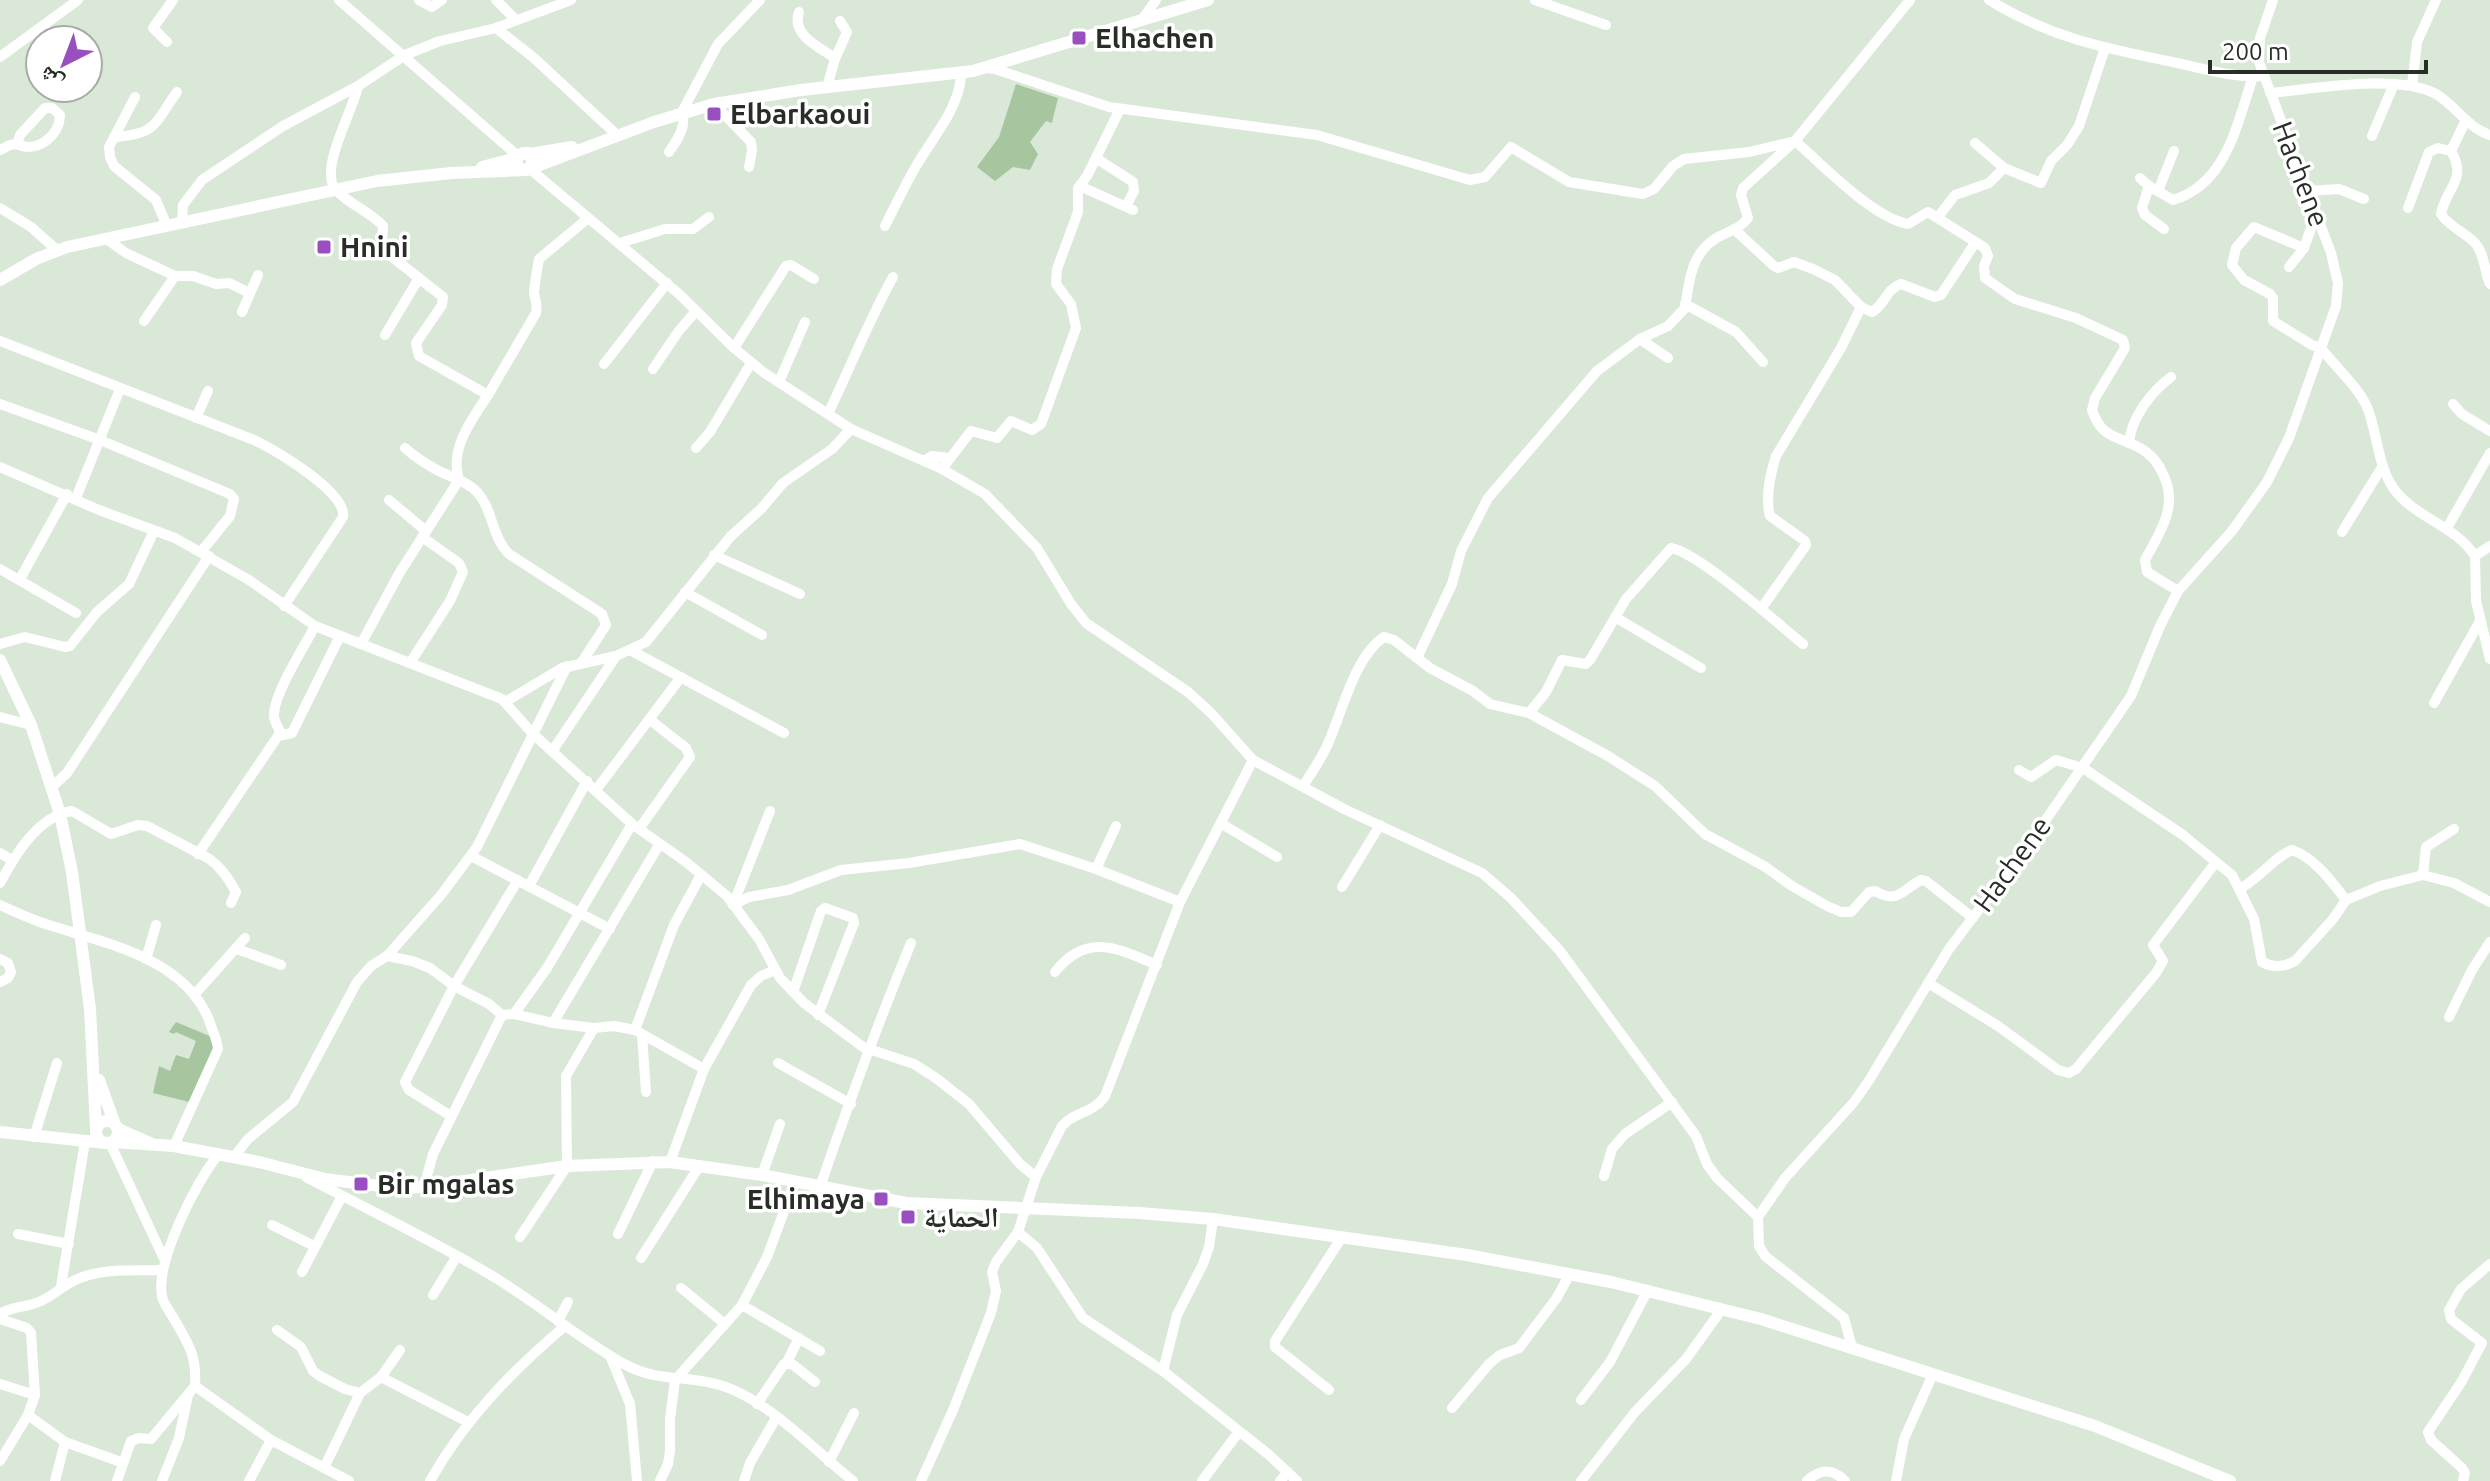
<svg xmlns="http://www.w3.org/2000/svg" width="2490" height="1481" viewBox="0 0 2490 1481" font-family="Ubuntu,'Noto Naskh Arabic',sans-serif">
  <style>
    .green { fill: #a7c6a0 }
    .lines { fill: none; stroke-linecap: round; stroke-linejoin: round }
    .minor { stroke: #fff; stroke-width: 10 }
    .major { stroke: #fff; stroke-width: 12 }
    .poi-dot { fill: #9a4fc1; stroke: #fff; stroke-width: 3 }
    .labels { text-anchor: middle; stroke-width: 7; stroke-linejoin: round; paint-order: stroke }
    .poi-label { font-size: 28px; font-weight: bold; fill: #282d27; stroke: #fff; text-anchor: start }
    .street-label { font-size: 28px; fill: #282d27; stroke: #fff }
  </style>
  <rect width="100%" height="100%" fill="#dae8d8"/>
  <g class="green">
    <path d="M1016,84L1058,98L1052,123L1046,121L1030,142L1038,154L1030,170L1013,167L995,181L977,167L999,137Z"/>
    <path d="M176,1022L212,1037L214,1046L189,1102L153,1093L159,1066L170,1071L176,1055L189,1059L196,1041L176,1032L174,1034L169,1032Z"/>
  </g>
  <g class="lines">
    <g class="minor">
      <path d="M339,0L518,156"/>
      <path d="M419,0L432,7L442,0"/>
      <path d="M496,0L516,20"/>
      <path d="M1535,0L1606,25"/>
      <path d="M1989,0C2053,39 2105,48 2177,63C2205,69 2234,78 2263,76"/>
      <path d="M799,12C791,35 819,47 835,58"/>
      <path d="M1141,21L1156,0"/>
      <path d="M496,28L534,58L617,135"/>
      <path d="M167,42L153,28L173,0"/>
      <path d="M0,57L78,0"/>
      <path d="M986,68L995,69L1109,107L1317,135L1470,180L1485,177L1511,147L1569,182L1643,194L1654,189L1673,166L1684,159L1749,152L1795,141C1823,165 1873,218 1908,224L1928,212L1985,248L1988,256L1984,266L1985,278L2015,299L2076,318L2123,340L2125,348L2095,398L2092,410C2102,439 2116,435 2138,447C2150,453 2158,462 2163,474C2179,506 2160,532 2145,560L2147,572L2178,591"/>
      <path d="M358,86C353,111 321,165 334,187C343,201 371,212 383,226L382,242L387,253L443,297L442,305L416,343L419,356L488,395C471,421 449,449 459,480L400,572L361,644"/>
      <path d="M2412,86L2417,42L2436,0"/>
      <path d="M827,87L835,59L847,32L840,21"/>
      <path d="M2270,93C2313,89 2398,73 2436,94C2456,106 2468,128 2490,135"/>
      <path d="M135,97L109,147L110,157L114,166L156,200L167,226"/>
      <path d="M714,104L751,142L752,150L749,167"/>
      <path d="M45,108H52L60,115C60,136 36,154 17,144L20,135Z"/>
      <path d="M2466,120L2451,151C2468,180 2446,187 2441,214C2449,227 2465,232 2475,243C2485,254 2484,271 2490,284"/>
      <path d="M2372,136L2394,84"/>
      <path d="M114,137C157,134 153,125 177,92"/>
      <path d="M1975,143L2004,168L2041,183L2051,161L2067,145L2079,126L2105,48"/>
      <path d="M0,150L10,145L17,144"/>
      <path d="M669,152C677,140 687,127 682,112L718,44L760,0"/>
      <path d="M1096,158L1133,182L1134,191L1126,206"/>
      <path d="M530,169L679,294L734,348L763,372L851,429L942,469L985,494L1037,548L1071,604L1086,623L1188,692L1211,713L1253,760L1344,809L1482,873L1511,898L1560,951L1696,1136L1707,1164L1717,1178L1758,1217"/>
      <path d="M2140,178L2149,186L2173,200C2227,184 2237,123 2253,77"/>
      <path d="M2149,186L2142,208L2145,215L2164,229"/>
      <path d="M1082,187L1133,210"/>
      <path d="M2158,191L2174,151"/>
      <path d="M2307,191L2339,189L2364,199"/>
      <path d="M0,208L31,227L57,250"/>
      <path d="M2408,208L2429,152L2438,148L2451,151"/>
      <path d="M1938,217L1955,195L1989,183L2004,168"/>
      <path d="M182,222L183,205L202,180L283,126L358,86L405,55L440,41L496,28L571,0"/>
      <path d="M885,226C896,204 906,183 918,163C934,136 958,109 961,77L956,73"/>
      <path d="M1735,230L1774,266L1778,268L1794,262L1813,269L1835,280L1861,307L1872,312C1885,305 1886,289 1901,284L1935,297L1941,295L1975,243"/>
      <path d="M105,238L126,253L175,276H193L216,284L229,283L250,293"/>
      <path d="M620,243L665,229H693L709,217"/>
      <path d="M2304,248L2254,227L2236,248L2232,265L2244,280L2270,294L2273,298V321L2312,345L2321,348"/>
      <path d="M2289,267L2304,248L2316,214"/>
      <path d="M1685,304L1736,332L1763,362"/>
      <path d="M242,312L258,275"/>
      <path d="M144,321L175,276"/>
      <path d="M385,335L419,278"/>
      <path d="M1640,339L1668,358"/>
      <path d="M0,341L254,440C275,450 347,492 343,517L284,606"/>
      <path d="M734,348L786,266L791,265L814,279"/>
      <path d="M2321,348C2336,368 2357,385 2367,407C2378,434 2377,465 2394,489C2415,518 2455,525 2475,556L2476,601L2490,659"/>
      <path d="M604,364L667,283"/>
      <path d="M653,369L678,332L696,311"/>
      <path d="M779,382L805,322"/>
      <path d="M488,395L536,313C538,304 535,301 534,293C534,288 538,264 539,259L587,219"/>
      <path d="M0,404L100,440L230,494L234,499L230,516L201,552"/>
      <path d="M2453,404L2462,414L2490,431"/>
      <path d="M828,414C850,368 868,322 893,277"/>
      <path d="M196,418L208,391"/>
      <path d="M2129,443C2131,418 2151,392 2171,377"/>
      <path d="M405,448C415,457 426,464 437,470C450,477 467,481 477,492C493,509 492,538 509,554L602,614L606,625L582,662"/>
      <path d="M696,448L710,432L751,363"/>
      <path d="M924,461L932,456L950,458"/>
      <path d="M0,467L99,510L175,538L249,580L315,626L502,699L532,733L632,824L686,862L727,896L759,939L780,978L804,1003L863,1047L914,1064L936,1078L969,1104L1020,1164L1036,1177"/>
      <path d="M942,469L971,431L997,438L1011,421L1032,430L1041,424L1076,328L1071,304L1056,284L1057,269L1078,212V188L1087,176L1120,109"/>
      <path d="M76,498L120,389"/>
      <path d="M389,500L426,531"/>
      <path d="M2447,528L2490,453"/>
      <path d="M2342,532L2382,467"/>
      <path d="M714,555L800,594"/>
      <path d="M2475,556L2490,546"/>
      <path d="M0,569L76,613"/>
      <path d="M20,579L67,494"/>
      <path d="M685,592L762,635"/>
      <path d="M1761,609L1806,545L1805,541L1770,516C1765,496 1770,475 1776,456L1841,348L1861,307"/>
      <path d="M1615,617L1701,668"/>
      <path d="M0,644L25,637L65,647L70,646L97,612L129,584L154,531"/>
      <path d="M632,651L784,733"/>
      <path d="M1417,658L1452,584L1461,551L1488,498L1597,371L1640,339L1668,326L1685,308C1689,282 1691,254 1715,239C1727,231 1739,230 1748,218L1741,195L1743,188L1795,141L1910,0"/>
      <path d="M410,663L450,601L463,572L459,563L422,537"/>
      <path d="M505,702L562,668L616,656L646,642L731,536L761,509L783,483L832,449L851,429"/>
      <path d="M2434,703L2480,621"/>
      <path d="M1529,713L1546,692L1562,660L1586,664L1590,660L1626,599L1671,548C1699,553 1777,623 1803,644"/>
      <path d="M0,717L31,725"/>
      <path d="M278,736L292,733L340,636"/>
      <path d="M553,750L616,656"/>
      <path d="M1253,760L1180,902L1105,1096C1093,1114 1073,1112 1062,1126L1036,1177L1018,1232L1037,1248L1083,1318L1163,1371L1268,1454L1297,1481"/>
      <path d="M2019,770L2031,777L2056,760L2083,768L2183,835L2232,875L2254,919L2262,962C2273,968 2284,967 2295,961L2333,919L2346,900L2380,886L2423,875L2454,883L2490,902"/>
      <path d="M1303,786C1311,774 1319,762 1326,748C1341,717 1354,656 1384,637L1394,640L1430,668L1473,691L1490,704L1529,713L1608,756L1655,786L1705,834L1764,866L1792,886L1827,906L1841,912H1851L1869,892L1875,891C1897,904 1901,891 1921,880L1926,881L1973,918"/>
      <path d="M52,787L67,773L209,556"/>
      <path d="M596,790L681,677"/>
      <path d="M1222,824L1277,857"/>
      <path d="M639,829L690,757L686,748L649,719"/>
      <path d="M0,853L12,860"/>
      <path d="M198,854L278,736L280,731C277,725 273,720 274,713C276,690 304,647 315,626"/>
      <path d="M471,856L610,929"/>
      <path d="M1096,869L1116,826"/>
      <path d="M2423,875L2426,847L2454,829"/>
      <path d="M0,883C15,855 38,816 72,811L111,834L138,825L147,826L208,858C221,867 228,878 236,892L231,903"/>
      <path d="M529,886L587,781"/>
      <path d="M1342,887L1380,825"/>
      <path d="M2241,888C2261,877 2274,857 2292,850C2314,857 2332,882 2346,900"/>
      <path d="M0,905C13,911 26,917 40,922C98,942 183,955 209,1020C212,1030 217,1039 218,1049L174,1146"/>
      <path d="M733,905L749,897L788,890L841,870L909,863L1020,844L1096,869L1180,902"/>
      <path d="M733,905L770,811"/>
      <path d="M237,949L281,965"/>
      <path d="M387,956L412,961L430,968L454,986L489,1004L502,1015L514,1014L553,1023L594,1028L614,1026L635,1030L704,1069"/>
      <path d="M0,959L8,963L11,972L8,978L0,982"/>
      <path d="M146,959L156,925"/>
      <path d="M1055,972C1087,932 1117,948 1157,965"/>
      <path d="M1928,983L1998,1026L2058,1070L2069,1073L2076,1069L2156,973L2163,961L2153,945L2216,862"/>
      <path d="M793,992L821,911L825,908L853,918L854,923L818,1015"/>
      <path d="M195,994L245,938"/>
      <path d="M514,1014L547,968L632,824"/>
      <path d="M2449,1017L2472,970L2490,942"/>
      <path d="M553,1023L659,845"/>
      <path d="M635,1030L674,925L701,875"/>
      <path d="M642,1034L646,1092"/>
      <path d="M778,1063L851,1104"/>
      <path d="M451,1116L409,1090L405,1082L454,986L518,880"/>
      <path d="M34,1137L57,1063"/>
      <path d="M110,1143L165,1261"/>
      <path d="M234,1157L248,1139L293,1102L357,982L371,966L387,956L441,895L477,847L567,666"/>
      <path d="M670,1162L704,1069L751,985L761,976L775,970"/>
      <path d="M762,1175L780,1124"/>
      <path d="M1604,1176L1612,1149L1625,1134L1672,1102"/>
      <path d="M306,1177C367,1209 430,1239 489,1274C537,1302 578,1339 626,1365C657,1382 688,1375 720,1385C769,1400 814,1450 853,1481"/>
      <path d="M424,1187L433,1154L502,1015"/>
      <path d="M820,1187C848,1105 878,1023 911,943"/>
      <path d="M272,1225L314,1246"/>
      <path d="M18,1234L69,1244"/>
      <path d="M618,1234L653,1161"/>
      <path d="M520,1237L567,1166L566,1076L594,1028"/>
      <path d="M641,1258L700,1165"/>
      <path d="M302,1272L342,1196"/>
      <path d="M61,1286L85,1142"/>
      <path d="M681,1288L725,1324"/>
      <path d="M433,1295L457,1256"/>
      <path d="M742,1305L820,1351"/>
      <path d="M0,1314C12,1306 23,1308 36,1303C52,1298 63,1284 80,1278C105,1268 135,1271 162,1270"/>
      <path d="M0,1319L27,1328L31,1333L35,1395L28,1415L0,1461"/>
      <path d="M558,1321L568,1302"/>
      <path d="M277,1330L301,1347L313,1371L320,1376L345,1389L360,1393"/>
      <path d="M1852,1347L1844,1318L1765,1256L1759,1246L1758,1217L1785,1178L1854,1102L1868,1082L1949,949L2034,837L2131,696L2160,626L2178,591L2232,531L2267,482L2289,438L2336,306L2338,283L2331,253L2259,62L2260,38L2273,0"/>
      <path d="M611,1358L630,1404L637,1481"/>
      <path d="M786,1364L799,1338"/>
      <path d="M1163,1371L1177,1315L1203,1264L1209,1247L1213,1219"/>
      <path d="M381,1377L400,1350"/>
      <path d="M0,1384L35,1395"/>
      <path d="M195,1386L271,1440L349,1481"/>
      <path d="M1329,1390L1275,1347V1341L1342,1237"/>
      <path d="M1581,1400L1610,1362L1648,1290"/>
      <path d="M757,1404L784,1364H792L815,1382"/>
      <path d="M1452,1408L1489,1364L1500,1355L1519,1348L1556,1299L1570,1274"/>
      <path d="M28,1415L65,1442L121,1462"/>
      <path d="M829,1462L854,1413"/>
      <path d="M324,1468L360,1393L381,1377L468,1422"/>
      <path d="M55,1481L65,1442"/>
      <path d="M117,1481L131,1441L139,1438L151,1439L195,1386C197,1354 188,1344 173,1317C169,1311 163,1303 162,1296C155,1263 197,1179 219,1154"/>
      <path d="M162,1481L179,1438L188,1395"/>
      <path d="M249,1481L271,1440"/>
      <path d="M430,1481C465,1419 511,1372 565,1326"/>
      <path d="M660,1481L668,1464L670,1451V1419L675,1380L742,1305L767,1257L795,1182"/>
      <path d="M744,1481L750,1463L776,1418"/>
      <path d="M921,1481L953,1410L991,1313L996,1291L992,1272L996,1262L1018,1232"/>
      <path d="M1202,1481L1238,1433"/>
      <path d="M1280,1481L1288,1472"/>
      <path d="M1581,1481L1635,1412L1686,1359L1722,1309"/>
      <path d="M1807,1481C1820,1469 1832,1468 1845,1481"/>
      <path d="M1896,1481L1904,1439L1933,1374"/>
      <path d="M2463,1481L2465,1473L2462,1468L2431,1440L2428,1432L2462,1381L2482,1343L2451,1319L2449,1310L2461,1289L2490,1264"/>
    </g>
    <g class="major">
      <path d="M530,154L572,147"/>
      <path d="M482,167L517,158"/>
      <path d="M532,168L654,122L714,104L801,90L973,71L1208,0"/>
      <path d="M0,280L36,259L67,247L377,181L451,173L527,170L534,162L528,153H523L517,158L516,164L522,170"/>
      <path d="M0,660L31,725L60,814L72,872L90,1009L96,1128"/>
      <path d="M99,1080L114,1122"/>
      <circle cx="107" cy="1132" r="11"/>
      <path d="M118,1129L150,1143"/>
      <path d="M0,1132L105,1143"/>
      <path d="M113,1142L174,1146L259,1162L325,1179L396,1188L424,1187L567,1166L670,1162L762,1175L906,1203L1139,1213L1213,1219L1467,1255L1611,1282L1761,1319L2095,1426L2230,1481"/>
    </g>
  </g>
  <g class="poi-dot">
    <rect x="1071" y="30" width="16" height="16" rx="4"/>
    <rect x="706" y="106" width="16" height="16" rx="4"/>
    <rect x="316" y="239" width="16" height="16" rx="4"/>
    <rect x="353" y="1176" width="16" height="16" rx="4"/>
    <rect x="873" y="1191" width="16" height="16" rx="4"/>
    <rect x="900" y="1209" width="16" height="16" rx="4"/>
  </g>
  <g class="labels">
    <g class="poi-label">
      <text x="1095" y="48">Elhachen</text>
      <text x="730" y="124">Elbarkaoui</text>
      <text x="340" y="257">Hnini</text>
      <text x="377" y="1194">Bir mgalas</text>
      <text x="865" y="1209" text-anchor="end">Elhimaya</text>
      <text x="924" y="1227">الحماية</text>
    </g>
    <g class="street-label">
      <text transform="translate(2301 174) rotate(69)" y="10">Hachene</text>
      <text transform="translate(2012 864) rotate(-54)" y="10">Hachene</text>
    </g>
  </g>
  <g transform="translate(64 64) rotate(222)"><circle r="38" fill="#ffffff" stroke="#a9aba9" stroke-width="2"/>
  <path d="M0-6L14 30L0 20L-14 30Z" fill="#9a4fc1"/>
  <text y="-12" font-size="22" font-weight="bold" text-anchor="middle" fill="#282d27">ش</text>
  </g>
  <path d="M2210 60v12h216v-12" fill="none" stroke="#282d27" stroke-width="4"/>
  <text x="2222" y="60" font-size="24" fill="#282d27" stroke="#ffffff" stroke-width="6" paint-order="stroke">200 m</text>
</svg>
